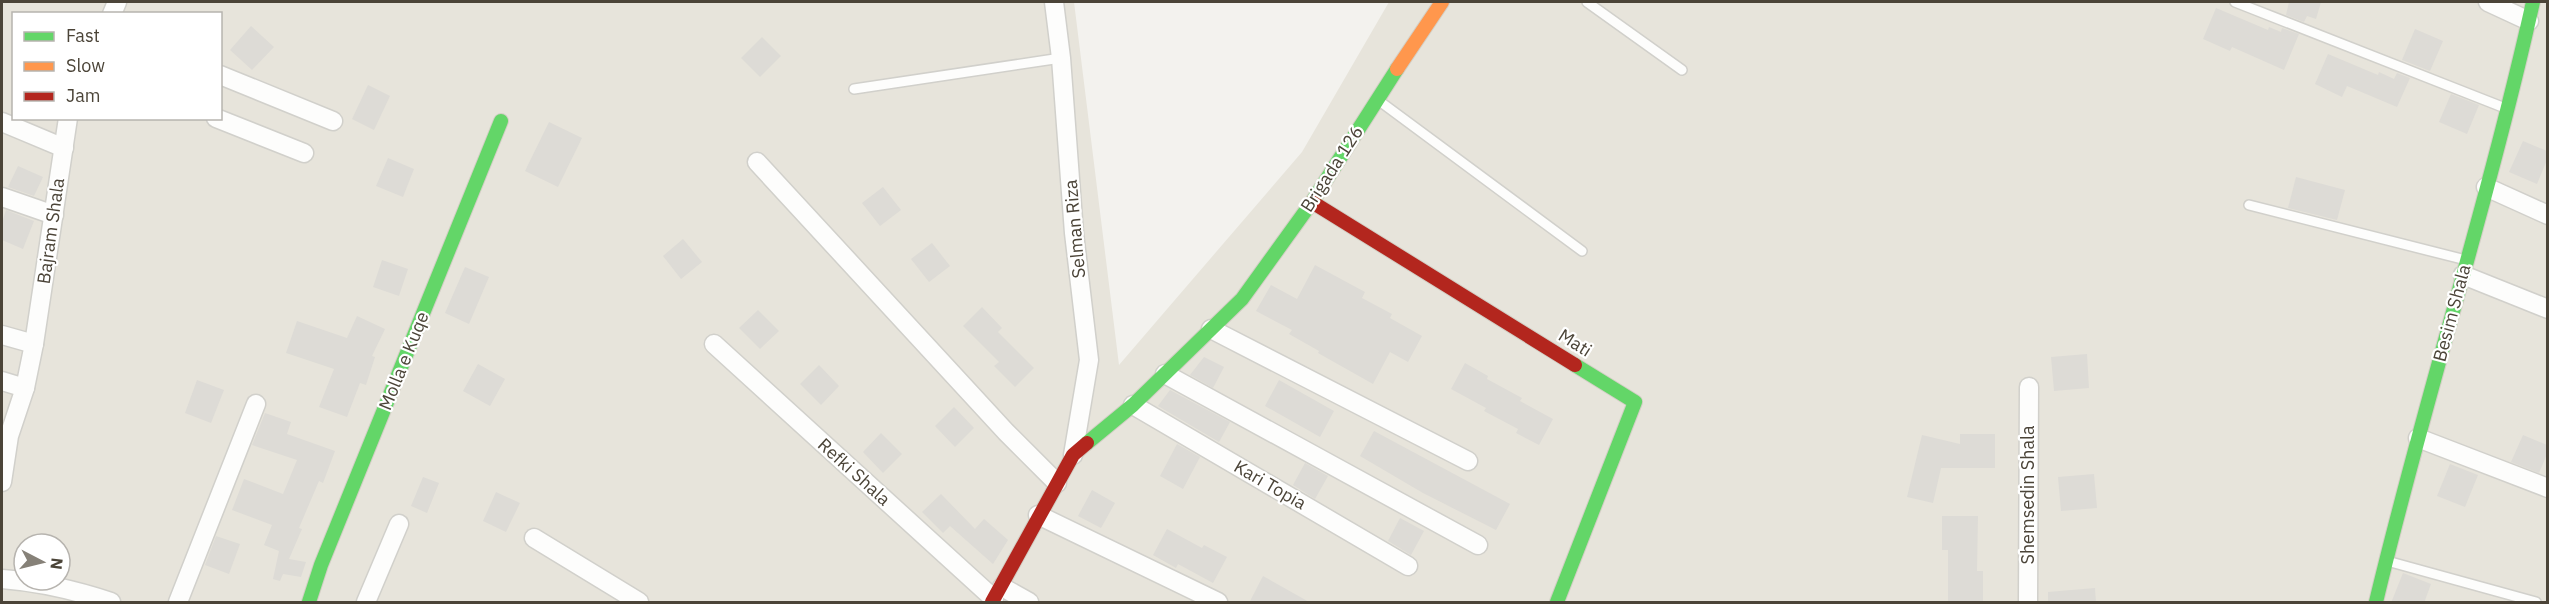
<svg xmlns="http://www.w3.org/2000/svg" width="2549" height="604" viewBox="0 0 2549 604" font-family="'IBM Plex Sans',sans-serif">
  <style>
    .residential { fill: #e7e4db; fill-rule: evenodd }
    .building { fill: #dddbd6 }
    .lines { fill: none; stroke-linecap: round; stroke-linejoin: round }
    .lane-casing { stroke: #d1d0cb; stroke-width: 12 }
    .street-casing { stroke: #d1d0cb; stroke-width: 21 }
    .fast-casing { stroke: #d3cfc5; stroke-width: 16 }
    .slow-casing { stroke: #d3cfc5; stroke-width: 16 }
    .jam-casing { stroke: #d3cfc5; stroke-width: 16 }
    .lane { stroke: #fdfdfc; stroke-width: 9 }
    .street { stroke: #fdfdfc; stroke-width: 18 }
    .fast { stroke: #63d668; stroke-width: 14 }
    .slow { stroke: #ff974d; stroke-width: 14 }
    .jam { stroke: #b3261e; stroke-width: 14 }
    .labels { text-anchor: middle; stroke-width: 4.5; stroke-linejoin: round; paint-order: stroke }
    .street-label { font-size: 18px; fill: #4b4438; stroke: #fff }
  </style>
  <rect width="100%" height="100%" fill="#f3f2ee"/>
  <path class="residential" d="M2,2H1074L1119,365L1302,152L1389,2H2547V602H2ZM14,14H220V118H14ZM24,544H60V580H24Z"/>
  <g class="building">
    <path d="M2289,2H2321L2316,19L2307,16L2304,22L2286,15Z"/>
    <path d="M2216,8L2268,30L2269,27L2281,32L2282,28L2299,34L2284,70L2232,47L2230,51L2203,39Z"/>
    <path d="M251,26L274,47L252,70L230,50Z"/>
    <path d="M2415,29L2443,41L2430,71L2402,60Z"/>
    <path d="M762,37L781,56L760,77L741,58Z"/>
    <path d="M2328,54L2378,75L2379,72L2394,79L2397,73L2410,78L2397,107L2347,86L2342,97L2315,84Z"/>
    <path d="M368,85L390,96L374,130L352,119Z"/>
    <path d="M2451,94L2479,105L2467,134L2439,122Z"/>
    <path d="M549,122L582,138L558,187L525,171Z"/>
    <path d="M2523,141L2547,151V160L2537,184L2509,172Z"/>
    <path d="M388,158L414,169L403,197L376,186Z"/>
    <path d="M18,166L43,177L34,196L8,187Z"/>
    <path d="M2296,177L2345,190L2337,220L2288,208Z"/>
    <path d="M883,187L901,210L880,226L862,203Z"/>
    <path d="M6,210L34,221L23,249L2,240V222Z"/>
    <path d="M683,239L702,262L681,279L663,256Z"/>
    <path d="M932,243L950,266L929,282L911,259Z"/>
    <path d="M382,260L408,269L399,296L373,287Z"/>
    <path d="M1315,265L1365,292L1362,298L1392,314L1390,318L1422,336L1408,362L1390,352L1373,384L1318,353L1319,351L1289,334L1292,330L1256,311L1271,285L1297,299Z"/>
    <path d="M465,267L489,277L469,324L445,313Z"/>
    <path d="M982,307L1002,328L998,332L1034,368L1015,387L994,366L999,362L963,326Z"/>
    <path d="M758,310L779,331L760,349L739,328Z"/>
    <path d="M357,316L385,329L372,356L375,357L366,385L360,383L347,417L319,407L334,369L286,353L297,321L347,338Z"/>
    <path d="M2087,354L2089,388L2054,391L2051,357Z"/>
    <path d="M1204,357L1224,367L1213,388L1190,375Z"/>
    <path d="M1465,363L1488,376L1487,379L1522,398L1520,401L1553,419L1539,445L1516,433L1518,429L1484,411L1486,408L1451,389Z"/>
    <path d="M478,364L505,379L490,406L463,391Z"/>
    <path d="M819,365L839,386L821,405L800,384Z"/>
    <path d="M197,380L224,390L211,423L185,413Z"/>
    <path d="M1279,380L1334,411L1320,437L1265,406Z"/>
    <path d="M1170,390L1230,422L1219,442L1158,406Z"/>
    <path d="M954,407L974,428L955,447L935,426Z"/>
    <path d="M265,413L291,422L287,434L335,451L323,483L319,481L299,528L302,529L289,559L306,562L301,577L283,574L280,581L273,579L279,551L264,545L272,525L232,510L244,479L283,494L297,460L252,445Z"/>
    <path d="M1374,431L1510,504L1496,530L1423,493L1360,456Z"/>
    <path d="M881,433L902,454L883,473L863,452Z"/>
    <path d="M1960,434H1995V468H1941L1933,503L1907,497L1922,435L1960,444Z"/>
    <path d="M2523,435L2547,445V454L2539,473L2511,462Z"/>
    <path d="M1177,444L1200,457L1183,489L1160,476Z"/>
    <path d="M1305,463L1328,476L1315,499L1293,485Z"/>
    <path d="M2450,464L2478,475L2465,507L2437,496Z"/>
    <path d="M2094,474L2097,508L2061,511L2058,477Z"/>
    <path d="M423,477L439,483L427,513L411,506Z"/>
    <path d="M1092,490L1115,503L1101,528L1078,516Z"/>
    <path d="M496,492L520,503L506,532L483,521Z"/>
    <path d="M941,494L975,529L984,519L1008,540L993,564L950,526L943,533L922,512Z"/>
    <path d="M1942,516H1978L1977,571H1983V603H1948V550H1942Z"/>
    <path d="M1400,518L1424,531L1411,555L1388,541Z"/>
    <path d="M1167,529L1202,548L1204,545L1227,557L1213,583L1178,564L1176,568L1153,555Z"/>
    <path d="M216,536L240,544L229,574L205,565Z"/>
    <path d="M2403,573L2431,584L2424,603H2391Z"/>
    <path d="M1263,576L1311,603H1249Z"/>
    <path d="M2095,588L2096,603H2048V592Z"/>
  </g>
  <g class="lines">
    <defs>
      <g id="lane">
        <path d="M1587,2L1682,70"/>
        <path d="M2235,2L2505,108"/>
        <path d="M854,89L1061,58"/>
        <path d="M1378,100L1582,251"/>
        <path d="M2249,205L2466,260"/>
        <path d="M2387,561L2536,602"/>
      </g>
      <g id="street">
        <path d="M1054,2L1061,58L1074,233L1089,360L1073,455"/>
        <path d="M2488,2L2529,21"/>
        <path d="M112,14L117,2"/>
        <path d="M220,75L333,121"/>
        <path d="M216,118L304,153"/>
        <path d="M2,122L64,148"/>
        <path d="M757,162L1006,432L1057,483"/>
        <path d="M2486,187L2548,215"/>
        <path d="M2,197L54,215"/>
        <path d="M2463,275L2548,309"/>
        <path d="M1211,329L1468,461"/>
        <path d="M2,335L34,344"/>
        <path d="M714,344L994,599"/>
        <path d="M1165,374L1478,545"/>
        <path d="M2,381L25,388"/>
        <path d="M1133,405L1408,566"/>
        <path d="M2418,438L2548,488"/>
        <path d="M2,482L9,436L25,388L34,344L68,118"/>
        <path d="M1038,515L1218,602"/>
        <path d="M534,538L639,602"/>
        <path d="M2,579C39,582 75,590 111,602"/>
        <path d="M1002,587L1029,602"/>
        <path d="M178,602L256,404"/>
        <path d="M366,602L399,524"/>
        <path d="M2028,602L2029,387"/>
      </g>
      <g id="fast">
        <path d="M1087,443L1133,405L1242,299L1312,202L1397,69"/>
        <path d="M309,602L321,565L501,121"/>
        <path d="M1557,602L1635,402L1575,365"/>
        <path d="M2376,602C2424,401 2488,204 2533,2"/>
      </g>
      <path id="slow" d="M1397,69L1442,2"/>
      <g id="jam">
        <path d="M1312,202L1575,365"/>
        <path d="M992,602L1073,455L1087,443"/>
      </g>
    </defs>
    <use href="#lane" class="lane-casing"/>
    <use href="#street" class="street-casing"/>
    <use href="#fast" class="fast-casing"/>
    <use href="#slow" class="slow-casing"/>
    <use href="#jam" class="jam-casing"/>
    <use href="#lane" class="lane"/>
    <use href="#street" class="street"/>
    <use href="#fast" class="fast"/>
    <use href="#slow" class="slow"/>
    <use href="#jam" class="jam"/>
  </g>
  <g class="labels">
    <g class="street-label">
      <text transform="translate(1332 169) rotate(-57)" y="6">Brigada 126</text>
      <text transform="translate(1075 229) rotate(-95)" y="6">Selman Riza</text>
      <text transform="translate(51 231) rotate(-82)" y="6">Bajram Shala</text>
      <text transform="translate(2452 313) rotate(-75)" y="6">Besim Shala</text>
      <text transform="translate(1575 343) rotate(32)" y="6">Mati</text>
      <text transform="translate(404 361) rotate(-68)" y="6">Molla e Kuqe</text>
      <text transform="translate(854 472) rotate(42)" y="6">Refki Shala</text>
      <text transform="translate(1270 485) rotate(30)" y="6">Kari Topia</text>
      <text transform="translate(2028 495) rotate(-90)" y="6">Shemsedin Shala</text>
    </g>
  </g>
  <rect width="2549" height="604" fill="none" stroke="#4b4438" stroke-width="6"/>
  <rect x="12" y="12" width="210" height="108" fill="#ffffff" stroke="#b7b4af" stroke-width="1.5"/>
  <rect x="24" y="32" width="30" height="9" fill="#63d668" stroke="#b7b4af" stroke-width="1.5"/>
  <text x="66" y="42" font-size="18" fill="#4b4438">Fast</text>
  <rect x="24" y="62" width="30" height="9" fill="#ff974d" stroke="#b7b4af" stroke-width="1.5"/>
  <text x="66" y="72" font-size="18" fill="#4b4438">Slow</text>
  <rect x="24" y="92" width="30" height="9" fill="#b3261e" stroke="#b7b4af" stroke-width="1.5"/>
  <text x="66" y="102" font-size="18" fill="#4b4438">Jam</text>
  <g transform="translate(42 562) rotate(97)"><circle r="28" fill="#ffffff" stroke="#b7b4af" stroke-width="1.5"/>
  <path d="M0-4.5L10 22L0 15L-10 22Z" fill="#868178"/>
  <text y="-9" font-size="16" font-weight="bold" text-anchor="middle" fill="#4b4438">N</text>
  </g>
</svg>
